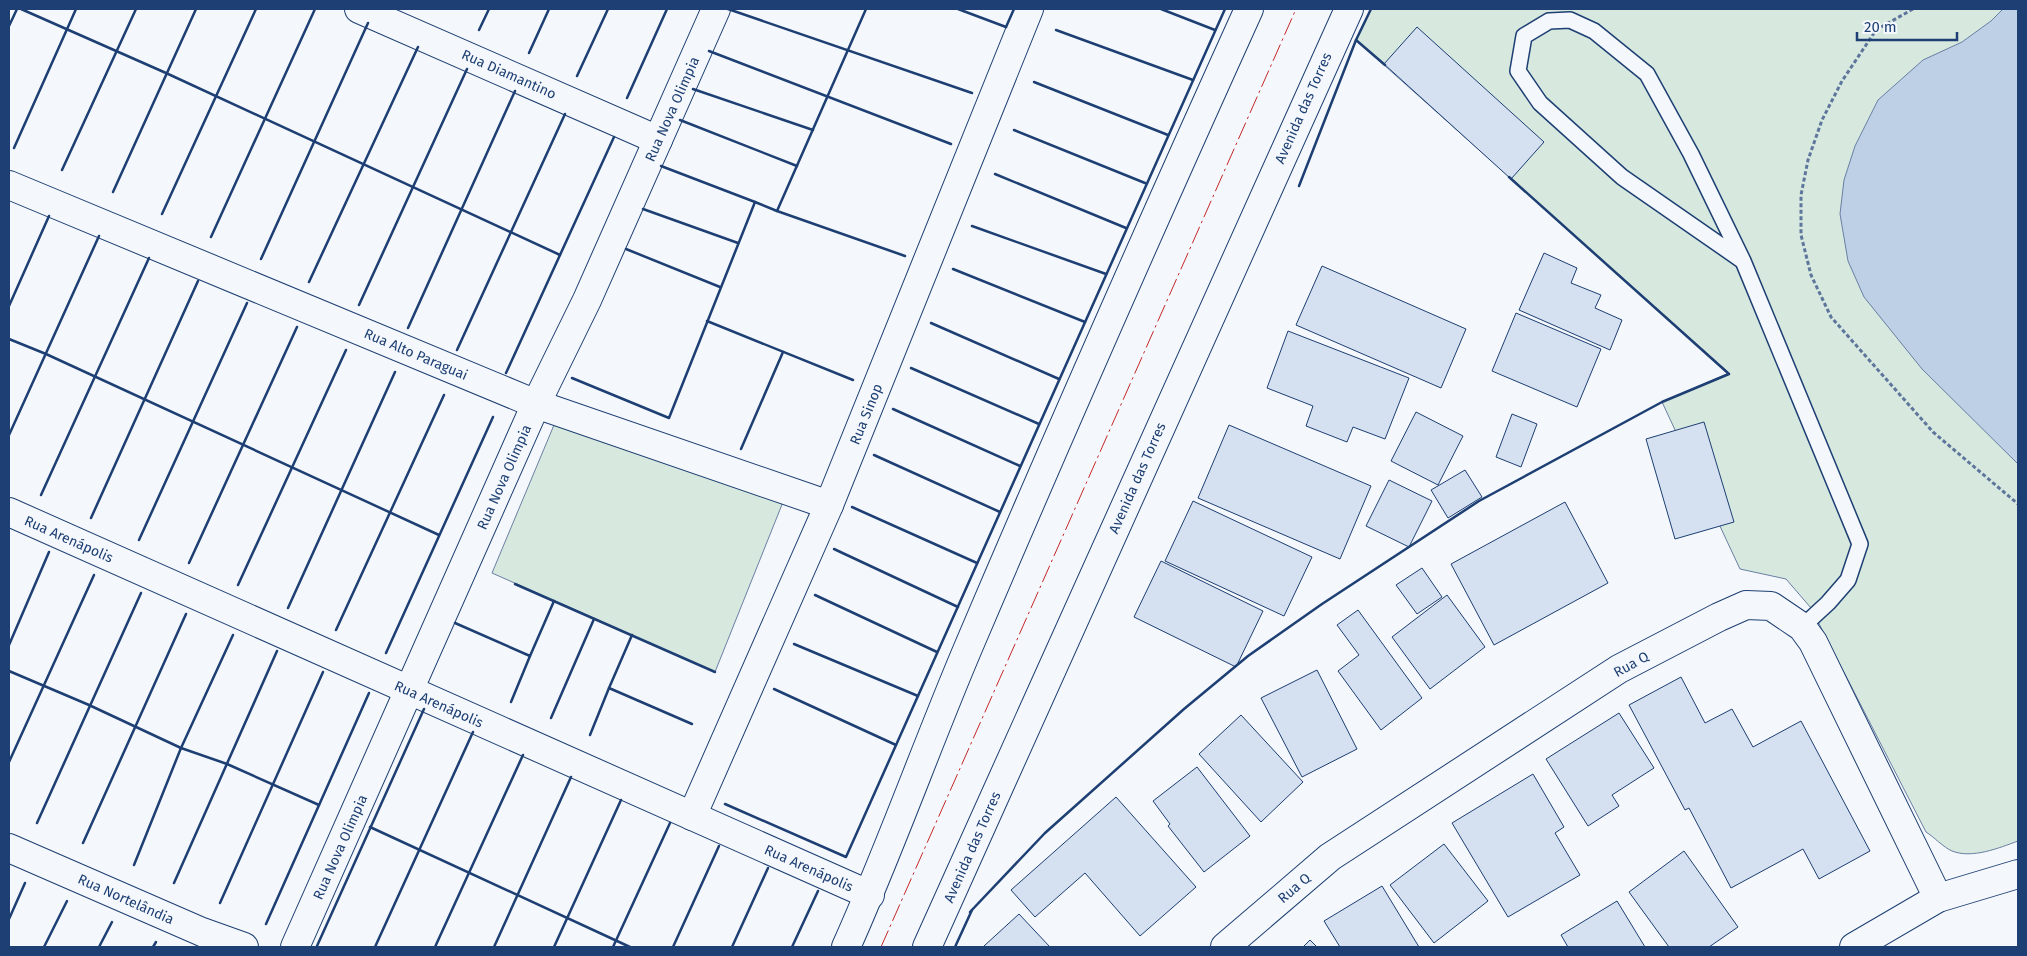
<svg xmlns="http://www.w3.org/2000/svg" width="2027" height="956" viewBox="0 0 2027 956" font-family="'Fira Sans',sans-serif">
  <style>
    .green { fill: #d7e8df; stroke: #687fa3 }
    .water { fill: #bed0e5; stroke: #687fa3 }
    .building { fill: #d5e0f0; stroke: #1d3f73 }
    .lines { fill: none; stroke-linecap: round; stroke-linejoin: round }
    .service-casing { stroke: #1d3f73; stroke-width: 18 }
    .minor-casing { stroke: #1d3f73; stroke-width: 30 }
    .primary-casing { stroke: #1d3f73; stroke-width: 30 }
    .path { stroke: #5e769c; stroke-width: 3; stroke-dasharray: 4 2.5; stroke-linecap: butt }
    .service { stroke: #f4f7fb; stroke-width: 15 }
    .minor { stroke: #f4f7fb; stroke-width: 28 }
    .primary { stroke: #f4f7fb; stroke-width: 28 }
    .wall { stroke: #1d3f73; stroke-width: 2.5 }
    .power { stroke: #c62828; stroke-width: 1; stroke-dasharray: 18 4 2.5 4; stroke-linecap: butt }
    .labels { text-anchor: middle; stroke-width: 4; stroke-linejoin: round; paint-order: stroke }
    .street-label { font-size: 14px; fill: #1d3f73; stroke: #f4f7fb }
  </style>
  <rect width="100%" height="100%" fill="#f4f7fb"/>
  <g class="green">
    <path d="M1371,9H2018V841C1999,848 1972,859 1952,851C1943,847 1934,837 1926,832L1811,608L1786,579L1740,569L1662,402L1729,373L1356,40Z"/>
    <path d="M554,425L783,502L715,672L492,573Z"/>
  </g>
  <path class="water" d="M2003,9H2018V464L1922,369L1864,297L1848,261L1840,214L1844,180L1855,146L1878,100L1923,60L1962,42L1991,21Z"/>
  <g class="building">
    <path d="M1417,27L1544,142L1511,179L1384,64Z"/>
    <path d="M1544,253L1577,268L1571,283L1601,295L1595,308L1622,320L1610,350L1519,310Z"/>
    <path d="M1322,266L1466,329L1441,388L1296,325Z"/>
    <path d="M1516,313L1601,349L1577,407L1492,371Z"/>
    <path d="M1288,331L1409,378L1385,439L1353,427L1347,442L1306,426L1313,406L1267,388Z"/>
    <path d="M1416,412L1463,436L1438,485L1391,461Z"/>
    <path d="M1512,414L1537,424L1521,467L1496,457Z"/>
    <path d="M1704,422L1734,522L1675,539L1646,439Z"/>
    <path d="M1229,425L1371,486L1340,559L1198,498Z"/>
    <path d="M1465,470L1482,497L1448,518L1431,490Z"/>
    <path d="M1389,480L1432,501L1409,547L1366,526Z"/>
    <path d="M1193,501L1312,557L1284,616L1165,561Z"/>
    <path d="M1565,502L1608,583L1494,645L1451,564Z"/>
    <path d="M1161,561L1263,611L1236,667L1134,617Z"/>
    <path d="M1422,568L1442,597L1417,614L1396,585Z"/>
    <path d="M1447,595L1485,647L1430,689L1392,637Z"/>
    <path d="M1358,610L1422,698L1381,730L1338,671L1359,655L1337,625Z"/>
    <path d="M1317,670L1357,749L1302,777L1261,698Z"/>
    <path d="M1681,677L1705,723L1732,709L1753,747L1801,721L1870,851L1819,879L1803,849L1731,888L1689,808L1685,810L1629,705Z"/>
    <path d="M1619,713L1654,768L1612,795L1619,806L1588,826L1546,759Z"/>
    <path d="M1241,715L1303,782L1261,822L1199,754Z"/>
    <path d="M1197,767L1250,836L1204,872L1168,826L1170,824L1153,801Z"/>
    <path d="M1533,774L1564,827L1555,833L1580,875L1508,917L1452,823Z"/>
    <path d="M1116,797L1196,887L1140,936L1085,873L1035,917L1011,890Z"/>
    <path d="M1444,844L1488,901L1434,943L1390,885Z"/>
    <path d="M1684,851L1738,927L1709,947H1669L1629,892Z"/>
    <path d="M1382,886L1419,947H1340L1324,921Z"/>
    <path d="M1617,901L1645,947H1568L1561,935Z"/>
    <path d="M1019,914L1050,947H985L984,946Z"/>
    <path d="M1310,940L1317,947H1303Z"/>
  </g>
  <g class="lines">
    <defs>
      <path id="service" d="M1743,261L1622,177L1540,103L1518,71L1524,36L1549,21L1570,20L1594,31L1647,74L1691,154L1743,261L1860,544L1848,580L1828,603L1802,627"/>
      <g id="minor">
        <path d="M359,9L658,140"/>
        <path d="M9,185L536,404L829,505"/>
        <path d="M9,512L870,895"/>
        <path d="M692,816L829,505L1029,9"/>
        <path d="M9,848L202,932L244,947"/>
        <path d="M295,947L536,404L587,300L716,9"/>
        <path d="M1225,947L1330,857L1619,669L1719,617L1746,605L1771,606L1802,627L1813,642L1938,898"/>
        <path d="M1854,947L1938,898L2018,874"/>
      </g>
      <g id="primary">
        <path d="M846,947C890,849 926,747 968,648C1059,434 1153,221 1249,9"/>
        <path d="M927,947L1349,9"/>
      </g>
    </defs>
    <use href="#service" class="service-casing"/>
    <use href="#minor" class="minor-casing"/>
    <use href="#primary" class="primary-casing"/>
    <path class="path" d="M1913,9L1876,30L1842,81L1822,120L1808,160L1801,195V235L1811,275L1831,317L1933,432L2018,504"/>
    <use href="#service" class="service"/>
    <use href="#minor" class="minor"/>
    <use href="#primary" class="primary"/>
    <g class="wall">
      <path d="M21,9L166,73L560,255"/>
      <path d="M728,9L972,93"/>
      <path d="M958,9L1006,27"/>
      <path d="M1161,9L1215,30"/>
      <path d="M9,26L17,9"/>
      <path d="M1006,27L1014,9"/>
      <path d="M479,30L489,9"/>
      <path d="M1056,30L1193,80"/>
      <path d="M1356,40L1371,9"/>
      <path d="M709,51L951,144"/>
      <path d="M529,53L549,9"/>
      <path d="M577,76L608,9"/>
      <path d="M1034,82L1168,135"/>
      <path d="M693,89L813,130"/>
      <path d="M627,98L667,9"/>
      <path d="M680,120L797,166"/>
      <path d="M1014,130L1145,183"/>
      <path d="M14,148L76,9"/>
      <path d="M661,166L755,202"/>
      <path d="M62,170L136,9"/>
      <path d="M995,174L1126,228"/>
      <path d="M1299,186L1356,40L1385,65"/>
      <path d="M113,192L196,9"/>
      <path d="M643,209L738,243"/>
      <path d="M777,211L905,256"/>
      <path d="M162,214L256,9"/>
      <path d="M972,226L1106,274"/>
      <path d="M211,237L315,9"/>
      <path d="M626,249L720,287"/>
      <path d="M261,259L368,23"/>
      <path d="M953,269L1085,322"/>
      <path d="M309,282L418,47"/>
      <path d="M359,305L467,69"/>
      <path d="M9,306L49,216"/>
      <path d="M707,321L853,380"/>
      <path d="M931,323L1059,379"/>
      <path d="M408,328L515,91"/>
      <path d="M9,339L46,354L439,535"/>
      <path d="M457,350L565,114"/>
      <path d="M911,368L1039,424"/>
      <path d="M506,373L614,137"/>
      <path d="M572,378L669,418L755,202L777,211L866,9"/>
      <path d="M893,409L1020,466"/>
      <path d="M9,435L99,236"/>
      <path d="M741,449L783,352"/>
      <path d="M874,455L1000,512"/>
      <path d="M41,495L149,258"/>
      <path d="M852,507L977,563"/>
      <path d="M91,518L198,281"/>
      <path d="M139,540L247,303"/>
      <path d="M834,549L958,607"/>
      <path d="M189,563L297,327"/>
      <path d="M515,584L715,672"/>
      <path d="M238,585L346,350"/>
      <path d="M815,595L937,652"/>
      <path d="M288,608L395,372"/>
      <path d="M455,623L530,656L554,601"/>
      <path d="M336,630L444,395"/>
      <path d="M632,635L609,688L692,724"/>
      <path d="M794,644L918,696"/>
      <path d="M9,645L49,552"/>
      <path d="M386,653L493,417"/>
      <path d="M9,671L89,705L181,748L227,764L319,805"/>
      <path d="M774,689L896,745"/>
      <path d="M511,702L530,656"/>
      <path d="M551,718L594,619"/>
      <path d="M590,735L609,688"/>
      <path d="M9,762L94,575"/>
      <path d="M725,804L846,857L1225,9"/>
      <path d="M37,823L141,593"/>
      <path d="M370,827L630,947"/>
      <path d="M83,843L186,614"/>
      <path d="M134,865L181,748L233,635"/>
      <path d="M174,883L277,651"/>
      <path d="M220,903L323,672"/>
      <path d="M970,912L1045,833L1184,709L1248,656L1322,604L1479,501L1662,402L1729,374L1509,177"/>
      <path d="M9,919L25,883"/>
      <path d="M266,924L369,693"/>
      <path d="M317,946L424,709"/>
      <path d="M44,947L67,901"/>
      <path d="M99,947L112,922"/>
      <path d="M153,947L156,942"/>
      <path d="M375,947L473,732"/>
      <path d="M435,947L523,755"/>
      <path d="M494,947L571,777"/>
      <path d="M554,947L621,800"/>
      <path d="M613,947L670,823"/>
      <path d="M673,947L719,846"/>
      <path d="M732,947L768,868"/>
      <path d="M792,947L818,891"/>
      <path d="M955,947L972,910"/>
    </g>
    <path class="power" d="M881,947L1296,9"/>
  </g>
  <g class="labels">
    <g class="street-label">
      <text transform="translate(509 74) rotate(24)" y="5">Rua Diamantino</text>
      <text transform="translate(1303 108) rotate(-66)" y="5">Avenida das Torres</text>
      <text transform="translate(672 109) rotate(-66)" y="5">Rua Nova Olimpia</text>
      <text transform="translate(416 354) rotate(23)" y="5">Rua Alto Paraguai</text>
      <text transform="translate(866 414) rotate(-68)" y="5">Rua Sinop</text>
      <text transform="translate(504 477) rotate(-66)" y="5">Rua Nova Olimpia</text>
      <text transform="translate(1137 478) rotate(-66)" y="5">Avenida das Torres</text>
      <text transform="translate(69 539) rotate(24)" y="5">Rua Arenápolis</text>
      <text transform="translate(1631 664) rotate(-29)" y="5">Rua Q</text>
      <text transform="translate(439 704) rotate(24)" y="5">Rua Arenápolis</text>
      <text transform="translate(340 847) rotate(-66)" y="5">Rua Nova Olimpia</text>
      <text transform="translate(972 847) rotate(-66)" y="5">Avenida das Torres</text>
      <text transform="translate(809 868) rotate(24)" y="5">Rua Arenápolis</text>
      <text transform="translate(1294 888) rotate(-41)" y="5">Rua Q</text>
      <text transform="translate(126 899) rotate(24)" y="5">Rua Nortelândia</text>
    </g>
  </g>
  <rect width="2027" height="956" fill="none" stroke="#1d3f73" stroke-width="20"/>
  <path d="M1857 32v8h100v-8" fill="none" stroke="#1d3f73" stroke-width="2.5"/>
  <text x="1864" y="32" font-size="15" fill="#1d3f73" stroke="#f4f7fb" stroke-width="4" paint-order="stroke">20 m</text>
</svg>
